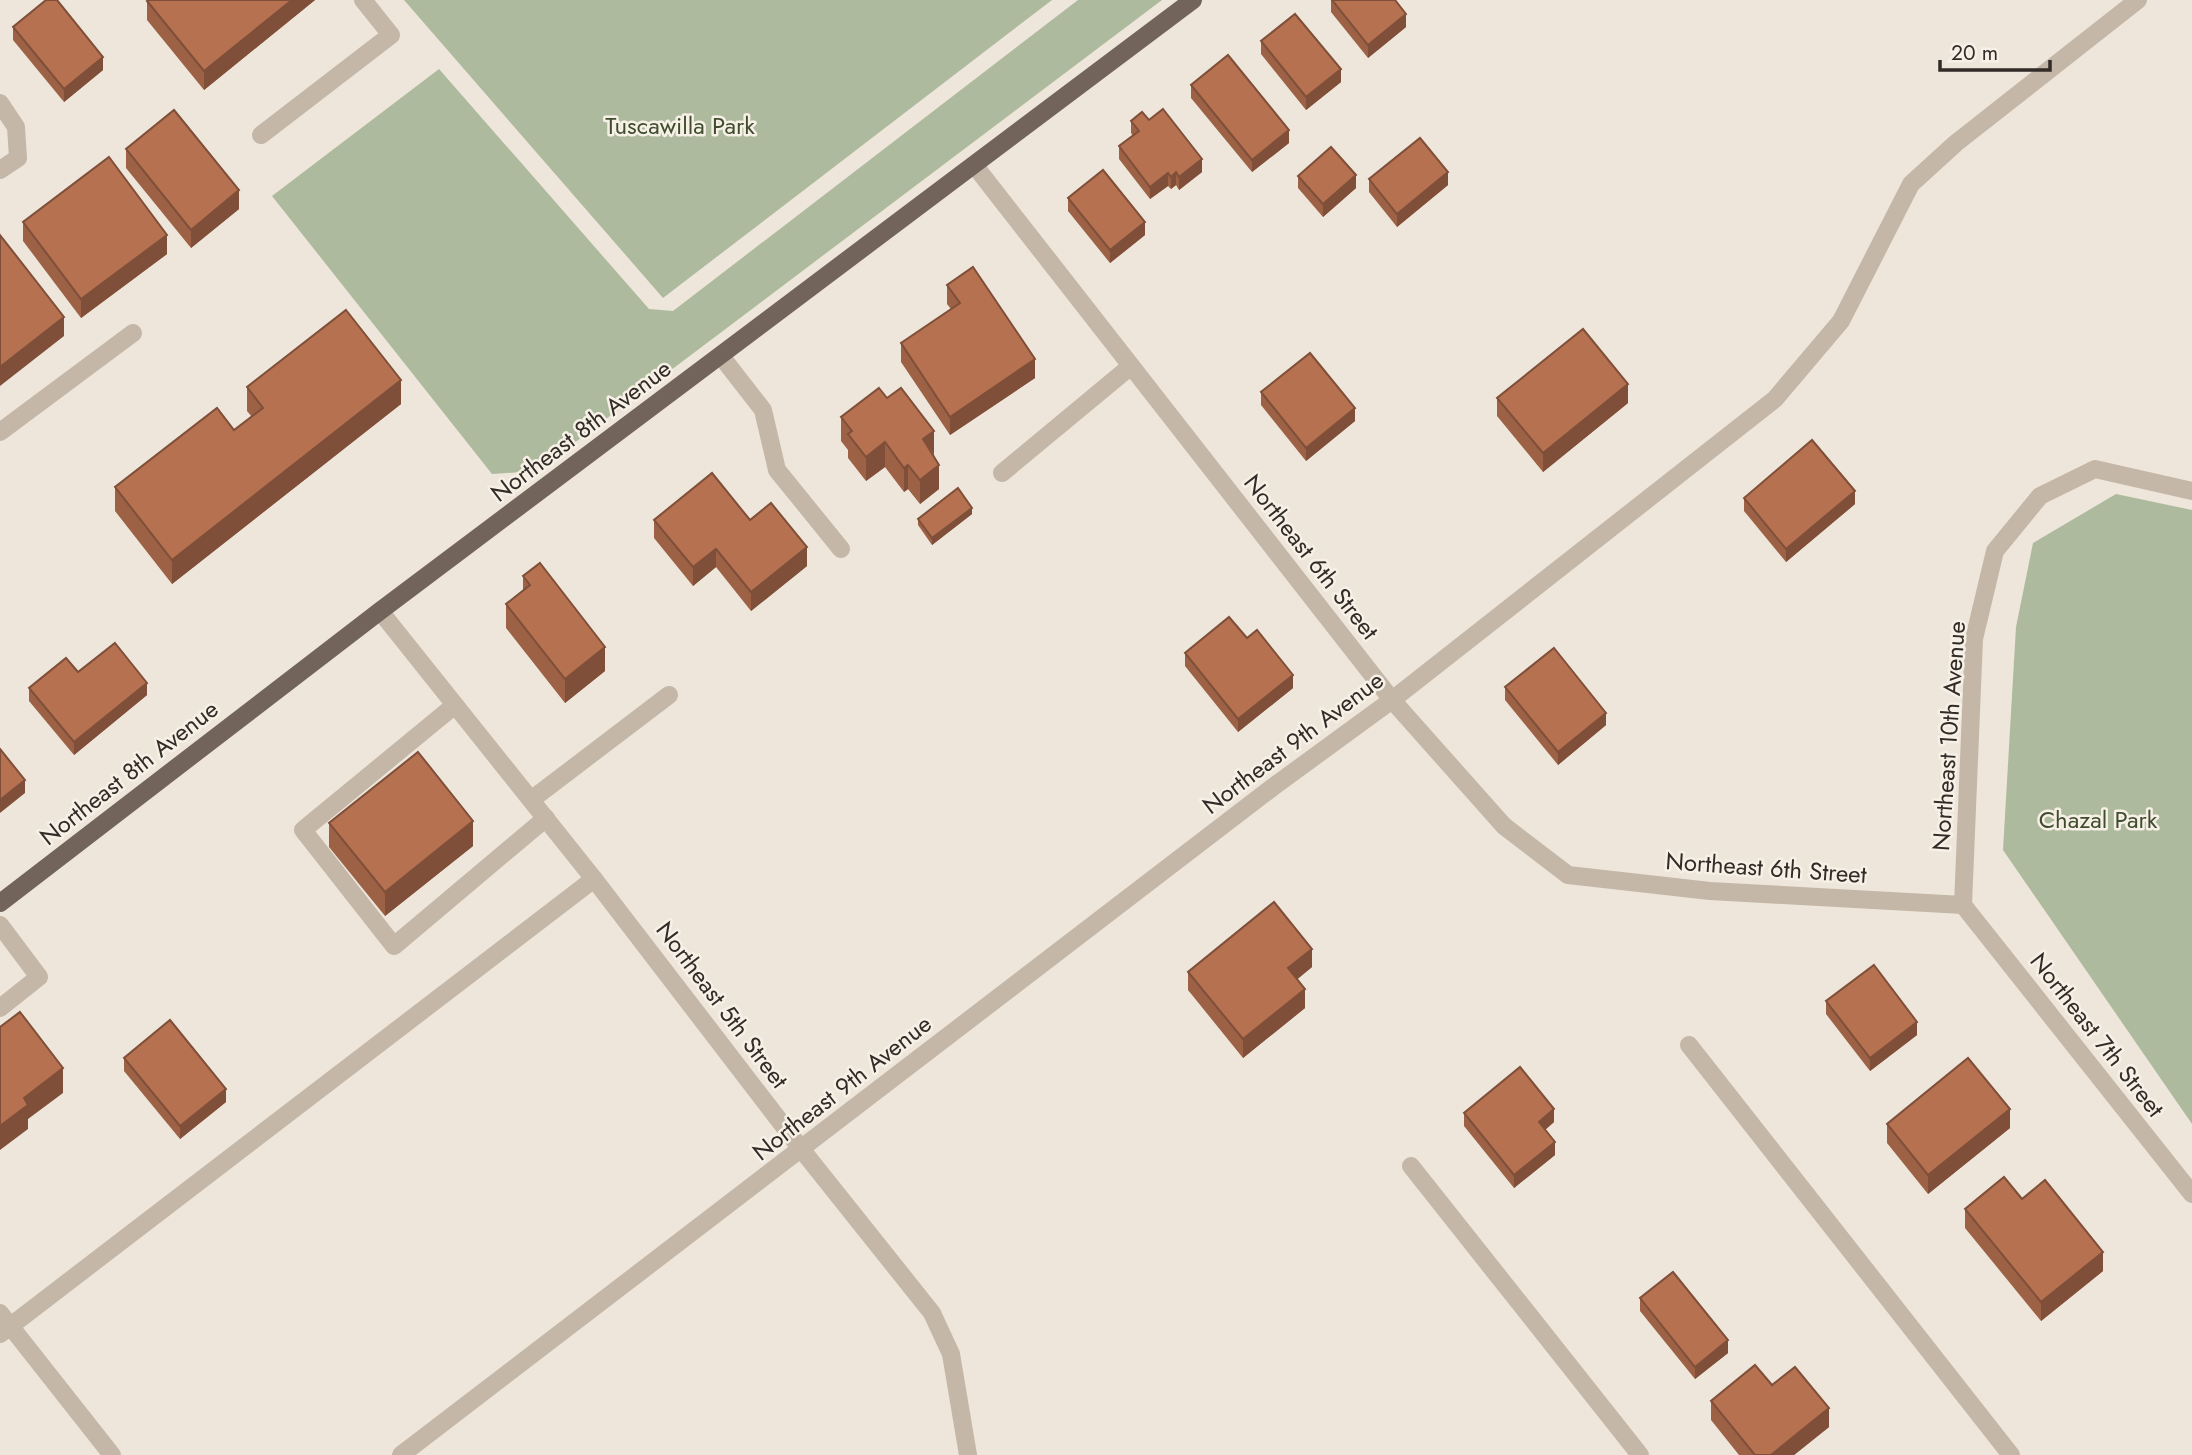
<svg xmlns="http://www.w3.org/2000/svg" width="2192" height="1455" viewBox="0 0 2192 1455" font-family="Jost,sans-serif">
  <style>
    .green { fill: #aeba9d }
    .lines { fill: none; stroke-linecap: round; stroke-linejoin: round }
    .minor { stroke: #c4b7a8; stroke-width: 18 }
    .major { stroke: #72645a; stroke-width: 18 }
    .wall { fill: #9d6146 }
    .shaded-wall { fill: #7f4f39 }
    .building { fill: #b67151; stroke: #7f4f39; stroke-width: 2 }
    .labels { text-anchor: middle; stroke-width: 5; stroke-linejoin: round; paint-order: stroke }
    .park-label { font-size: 24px; fill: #3f4d2e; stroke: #f6f0e6 }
    .street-label { font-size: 24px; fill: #322b27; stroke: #f6f0e6 }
  </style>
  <rect width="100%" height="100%" fill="#eee6da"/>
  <g class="green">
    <path d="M404,0H1052L663,298Z"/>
    <path d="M1078,0H1162L537,471L492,474L272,196L439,69L649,309L673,311Z"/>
    <path d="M2116,494L2192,510V1124L2003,850L2016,627L2033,543Z"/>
  </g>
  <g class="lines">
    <g class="minor">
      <path d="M0,103L16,127L18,158L0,170"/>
      <path d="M261,135L391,35L363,0"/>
      <path d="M975,166L1392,700L1504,826L1568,875L1710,891L1963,905"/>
      <path d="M721,356L763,410L777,470L841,549"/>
      <path d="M0,432L133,333"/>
      <path d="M1002,473L1131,366"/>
      <path d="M380,611L594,879L802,1150L932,1313L951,1354L968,1455"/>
      <path d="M455,705L303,830L394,946L546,818"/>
      <path d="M531,800L669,695"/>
      <path d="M1963,905L1974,639L1995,551L2040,496L2095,469L2192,491"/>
      <path d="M1963,905L2192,1194"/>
      <path d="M0,925L39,977L0,1008"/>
      <path d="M1689,1045L2011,1455"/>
      <path d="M1411,1166L1640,1455"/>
      <path d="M0,1313L112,1455"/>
      <path d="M0,1334L594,879"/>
      <path d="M401,1455L1273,787L1392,700L1775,399L1841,321L1911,184L1956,143L2138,0"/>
    </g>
    <path class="major" d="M0,903L380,611L1193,0"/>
  </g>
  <g class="wall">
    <path d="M315,0L204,90L147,20V1Z"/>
    <path d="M1331,0H1395L1406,27L1368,58L1331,12Z"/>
    <path d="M13,27L103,70L64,102L13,40Z"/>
    <path d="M1261,41L1341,82L1306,110L1261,54Z"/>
    <path d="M1191,85L1289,143L1252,172L1191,98Z"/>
    <path d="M1149,120L1202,172L1179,190L1176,185L1171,189L1168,186L1150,199L1119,159V146L1133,136L1131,133V121Z"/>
    <path d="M126,149L239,209L191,248L126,168Z"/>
    <path d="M1298,176L1356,188L1323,217L1298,188Z"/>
    <path d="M1369,179L1448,185L1397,227L1369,192Z"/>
    <path d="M1068,198L1145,235L1110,263L1068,211Z"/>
    <path d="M23,222L167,254L81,318L23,241Z"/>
    <path d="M947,285L1035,378L950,435L901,362V343L951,309L947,304Z"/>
    <path d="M247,387L401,404L172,584L115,511V487L234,430L252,417L247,411Z"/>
    <path d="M1261,392L1355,421L1306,461L1261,405Z"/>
    <path d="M887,398L934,455L939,489L920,504L908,489L904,492L885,467L866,481L848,458V450L841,441V417Z"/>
    <path d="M1497,398L1628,403L1543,472L1497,416Z"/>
    <path d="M1744,498L1855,504L1786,562L1744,511Z"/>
    <path d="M972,514L932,545L918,525V519Z"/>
    <path d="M654,520H750L807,566L751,611L716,567L693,586L654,538Z"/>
    <path d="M523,576L605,671L565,703L506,628V604L523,591Z"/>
    <path d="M1247,638L1293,688L1238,732L1185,666V653Z"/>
    <path d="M78,672L147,695L74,755L29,701V688Z"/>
    <path d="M1505,687L1606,725L1558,765L1505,700Z"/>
    <path d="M329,823L473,846L385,916L329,847Z"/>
    <path d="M1312,967L1297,979L1305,1008L1243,1058L1188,990V972Z"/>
    <path d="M1826,1001L1917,1035L1870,1071L1826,1014Z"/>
    <path d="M124,1058L226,1102L180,1139L124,1071Z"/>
    <path d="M1464,1113L1554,1122L1545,1130L1555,1155L1514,1188L1464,1126Z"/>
    <path d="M1887,1124L2010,1128L1928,1194L1887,1143Z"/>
    <path d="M2022,1199L2103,1271L2041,1321L1965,1228V1209Z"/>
    <path d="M1640,1298L1728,1353L1695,1379L1640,1311Z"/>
    <path d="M1711,1401L1829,1427L1794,1455H1739L1711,1420Z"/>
  </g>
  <g class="shaded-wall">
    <path d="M292,0H315L204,90V71Z"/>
    <path d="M1406,14V27L1368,58V45Z"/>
    <path d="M103,57V70L64,102V89Z"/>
    <path d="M1341,69V82L1306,110V97Z"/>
    <path d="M1289,130V143L1252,172V160Z"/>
    <path d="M1202,159V172L1179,190V177Z"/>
    <path d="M1176,172V185L1171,189V177Z"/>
    <path d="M1448,172V185L1397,227V214Z"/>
    <path d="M1168,173V186L1150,199V187Z"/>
    <path d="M1356,175V188L1323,217V204Z"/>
    <path d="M239,190V209L191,248V230Z"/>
    <path d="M1145,222V235L1110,263V250Z"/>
    <path d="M167,235V254L81,318V299Z"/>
    <path d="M64,317V336L0,386V367Z"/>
    <path d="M1035,359V378L950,435V417Z"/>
    <path d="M401,380V404L172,584V560Z"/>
    <path d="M1628,384V403L1543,472V453Z"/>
    <path d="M1355,408V421L1306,461V448Z"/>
    <path d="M934,431V455L923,439Z"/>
    <path d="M885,442V467L866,481V457Z"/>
    <path d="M908,465V489L904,492V468Z"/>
    <path d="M939,465V489L920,504V480Z"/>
    <path d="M1855,491V504L1786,562V549Z"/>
    <path d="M972,508V514L932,545V538Z"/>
    <path d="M807,547V566L751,611V592Z"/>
    <path d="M716,549V567L693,586V567Z"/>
    <path d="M605,647V671L565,703V679Z"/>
    <path d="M1293,675V688L1238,732V719Z"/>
    <path d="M147,683V695L74,755V742Z"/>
    <path d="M1606,713V725L1558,765V752Z"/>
    <path d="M25,780V793L0,813V800Z"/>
    <path d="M473,821V846L385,916V892Z"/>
    <path d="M1312,949V967L1288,987V968Z"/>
    <path d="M1305,989V1008L1243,1058V1039Z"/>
    <path d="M1917,1022V1035L1870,1071V1058Z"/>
    <path d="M63,1068V1093L28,1119V1129L0,1150V1126L24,1098Z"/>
    <path d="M226,1089V1102L180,1139V1126Z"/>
    <path d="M1554,1109V1122L1539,1135V1122Z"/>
    <path d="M2010,1109V1128L1928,1194V1175Z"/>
    <path d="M1555,1142V1155L1514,1188V1175Z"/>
    <path d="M2103,1252V1271L2041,1321V1302Z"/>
    <path d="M1728,1340V1353L1695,1379V1367Z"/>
    <path d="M1829,1408V1427L1794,1455H1771Z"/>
  </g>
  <g class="building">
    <path d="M46,0H57L103,57L64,89L13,27Z"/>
    <path d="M149,0H292L204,71L147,1Z"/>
    <path d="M1332,0H1395L1406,14L1368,45Z"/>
    <path d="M1295,14L1341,69L1306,97L1261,41Z"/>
    <path d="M1228,55L1289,130L1252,160L1191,85Z"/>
    <path d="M1163,109L1202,159L1179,177L1176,172L1171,177L1168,173L1150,187L1119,146L1139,131L1131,121L1142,112L1149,120Z"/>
    <path d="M174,110L239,190L191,230L126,149Z"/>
    <path d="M1420,138L1448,172L1397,214L1369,179Z"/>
    <path d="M1331,147L1356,175L1323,204L1298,176Z"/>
    <path d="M109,157L167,235L81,299L23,222Z"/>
    <path d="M1103,170L1145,222L1110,250L1068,198Z"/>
    <path d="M0,235L64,317L0,367Z"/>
    <path d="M973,267L1035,359L950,417L901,343L960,303L947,285Z"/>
    <path d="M346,310L401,380L172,560L115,487L217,408L234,430L263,408L247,387Z"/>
    <path d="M1583,329L1628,384L1543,453L1497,398Z"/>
    <path d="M1310,353L1355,408L1306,448L1261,392Z"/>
    <path d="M879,388L887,398L901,388L934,431L923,439L939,465L920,480L908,465L904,468L885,442L866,457L848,434L852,431L841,417Z"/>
    <path d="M1812,440L1855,491L1786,549L1744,498Z"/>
    <path d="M712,473L750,520L771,503L807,547L751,592L716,549L693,567L654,520Z"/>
    <path d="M958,488L972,508L932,538L918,519Z"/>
    <path d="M540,563L605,647L565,679L506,604L530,585L523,576Z"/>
    <path d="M1229,617L1247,638L1257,630L1293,675L1238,719L1185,653Z"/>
    <path d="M115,643L147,683L74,742L29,688L66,658L78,672Z"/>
    <path d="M1554,648L1606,713L1558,752L1505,687Z"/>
    <path d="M0,749L25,780L0,800Z"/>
    <path d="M418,752L473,821L385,892L329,823Z"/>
    <path d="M1274,902L1312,949L1288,968L1305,989L1243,1039L1188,972Z"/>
    <path d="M1874,965L1917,1022L1870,1058L1826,1001Z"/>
    <path d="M20,1012L63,1068L24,1098L28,1105L0,1126V1027Z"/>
    <path d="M170,1020L226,1089L180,1126L124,1058Z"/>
    <path d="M1968,1058L2010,1109L1928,1175L1887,1124Z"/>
    <path d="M1520,1067L1554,1109L1539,1122L1555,1142L1514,1175L1464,1113Z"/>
    <path d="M2004,1177L2022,1199L2045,1180L2103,1252L2041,1302L1965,1209Z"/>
    <path d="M1673,1272L1728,1340L1695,1367L1640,1298Z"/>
    <path d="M1755,1365L1772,1385L1795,1367L1829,1408L1771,1455H1755L1711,1401Z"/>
  </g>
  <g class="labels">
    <g class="park-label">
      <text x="680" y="134">Tuscawilla Park</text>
      <text x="2098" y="828">Chazal Park</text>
    </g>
    <g class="street-label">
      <text transform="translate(581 431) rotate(-37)" y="8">Northeast 8th Avenue</text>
      <text transform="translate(1311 557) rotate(52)" y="8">Northeast 6th Street</text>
      <text transform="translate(1949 736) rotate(-86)" y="8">Northeast 10th Avenue</text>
      <text transform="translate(1293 743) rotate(-37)" y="8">Northeast 9th Avenue</text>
      <text transform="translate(129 773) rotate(-38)" y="8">Northeast 8th Avenue</text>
      <text transform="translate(1766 868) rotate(4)" y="8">Northeast 6th Street</text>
      <text transform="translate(722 1005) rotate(53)" y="8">Northeast 5th Street</text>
      <text transform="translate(2097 1035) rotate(52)" y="8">Northeast 7th Street</text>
      <text transform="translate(842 1088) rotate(-38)" y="8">Northeast 9th Avenue</text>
    </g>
  </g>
  <path d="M1940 60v10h110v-10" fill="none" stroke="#322b27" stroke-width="3.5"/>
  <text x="1951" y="60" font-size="21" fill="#322b27" stroke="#f6f0e6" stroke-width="5" paint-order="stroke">20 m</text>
</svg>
